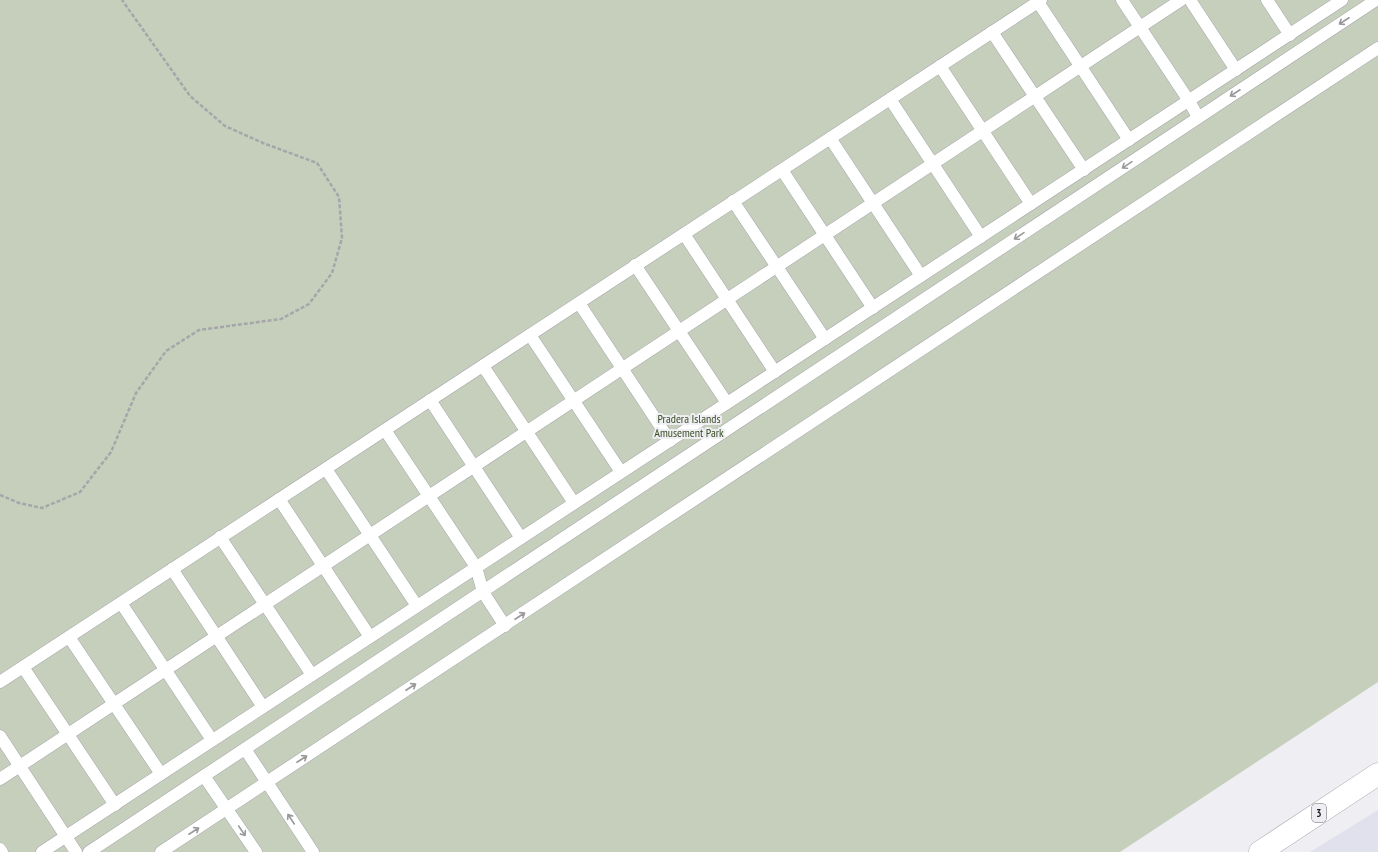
<svg xmlns="http://www.w3.org/2000/svg" width="1378" height="852" viewBox="0 0 1378 852" font-family="'PT Sans Narrow',sans-serif">
  <style>
    .built { fill: #e1e1ed }
    .green { fill: #c5cfbc }
    .lines { fill: none; stroke-linecap: round; stroke-linejoin: round }
    .service-casing { stroke: #a7a7ab; stroke-width: 13 }
    .trunk-casing { stroke: #a7a7ab; stroke-width: 23 }
    .path { stroke: #a6a6aa; stroke-width: 2.5; stroke-dasharray: 4 2; stroke-linecap: butt }
    .service { stroke: #fff; stroke-width: 12 }
    .trunk { stroke: #fff; stroke-width: 22 }
    .oneway { stroke: #99999a }
    .labels { text-anchor: middle; stroke-width: 4; stroke-linejoin: round; paint-order: stroke }
    .shield { fill: #eeeef3; stroke: #5b5b5e; stroke-width: 1 }
    .shield-label { font-size: 11px; font-weight: bold; fill: #1c1c1e }
    .park-label { font-size: 12px; fill: #384d23; stroke: #eeeef3 }
  </style>
  <rect width="100%" height="100%" fill="#eeeef3"/>
  <path class="built" d="M1378,810V852H1310Z"/>
  <path class="green" d="M0,0H1378V682L1120,852H0Z"/>
  <g class="lines">
    <defs>
      <g id="service">
        <path d="M1122,0L1189,101L1198,117"/>
        <path d="M1190,0L1236,70"/>
        <path d="M1267,0L1290,35"/>
        <path d="M1038,2L1129,140"/>
        <path d="M992,32L1084,170"/>
        <path d="M940,66L1031,204"/>
        <path d="M890,99L981,237"/>
        <path d="M830,138L921,276"/>
        <path d="M782,170L873,308"/>
        <path d="M733,201L825,339"/>
        <path d="M684,234L775,372"/>
        <path d="M635,265L727,403"/>
        <path d="M579,303L670,441"/>
        <path d="M530,335L621,472"/>
        <path d="M483,366L574,503"/>
        <path d="M430,400L521,538"/>
        <path d="M385,430L476,567L483,592L505,626"/>
        <path d="M326,469L417,606"/>
        <path d="M279,499L370,637"/>
        <path d="M220,537L312,675"/>
        <path d="M172,569L263,707"/>
        <path d="M121,603L212,740"/>
        <path d="M69,637L161,774"/>
        <path d="M23,667L115,805"/>
        <path d="M0,682L1041,0"/>
        <path d="M0,736L76,852"/>
        <path d="M245,749L313,852"/>
        <path d="M204,776L256,852"/>
        <path d="M0,779L1181,0"/>
        <path d="M0,849L2,852"/>
        <path d="M42,852L1342,0"/>
        <path d="M89,852L1376,0"/>
        <path d="M161,852L1378,48"/>
      </g>
      <path id="trunk" d="M1260,852L1378,774"/>
    </defs>
    <use href="#service" class="service-casing"/>
    <use href="#trunk" class="trunk-casing"/>
    <path class="path" d="M0,495L19,503L42,508L80,492L111,452L136,393L166,351L199,330L281,319L309,304L332,273L342,238L339,197L317,163L263,143L225,126L190,96L122,0"/>
    <use href="#service" class="service"/>
    <use href="#trunk" class="trunk"/>
  </g>
  <defs><path id="oneway-shaft" d="M-6 0H5M1.5-3L5.5 0L1.5 3" fill="none" stroke-width="1.6" stroke-linecap="round" stroke-linejoin="round"/></defs>
  <g class="oneway">
    <use href="#oneway-shaft" transform="translate(1344 21) rotate(147)"/>
    <use href="#oneway-shaft" transform="translate(1235 93) rotate(147)"/>
    <use href="#oneway-shaft" transform="translate(1127 165) rotate(146)"/>
    <use href="#oneway-shaft" transform="translate(1019 236) rotate(146)"/>
    <use href="#oneway-shaft" transform="translate(520 616) rotate(-33)"/>
    <use href="#oneway-shaft" transform="translate(411 687) rotate(-33)"/>
    <use href="#oneway-shaft" transform="translate(302 759) rotate(-33)"/>
    <use href="#oneway-shaft" transform="translate(291 819) rotate(-123)"/>
    <use href="#oneway-shaft" transform="translate(194 831) rotate(-33)"/>
    <use href="#oneway-shaft" transform="translate(242 831) rotate(56)"/>
  </g>
  <g class="labels">
    <rect class="shield" x="1312" y="804" width="14" height="18" rx="3"/>
    <g class="shield-label">
      <text x="1319" y="817">3</text>
    </g>
    <g class="park-label">
      <text x="689" y="423">Pradera Islands<tspan x="689" dy="14">Amusement Park</tspan></text>
    </g>
  </g>
</svg>
